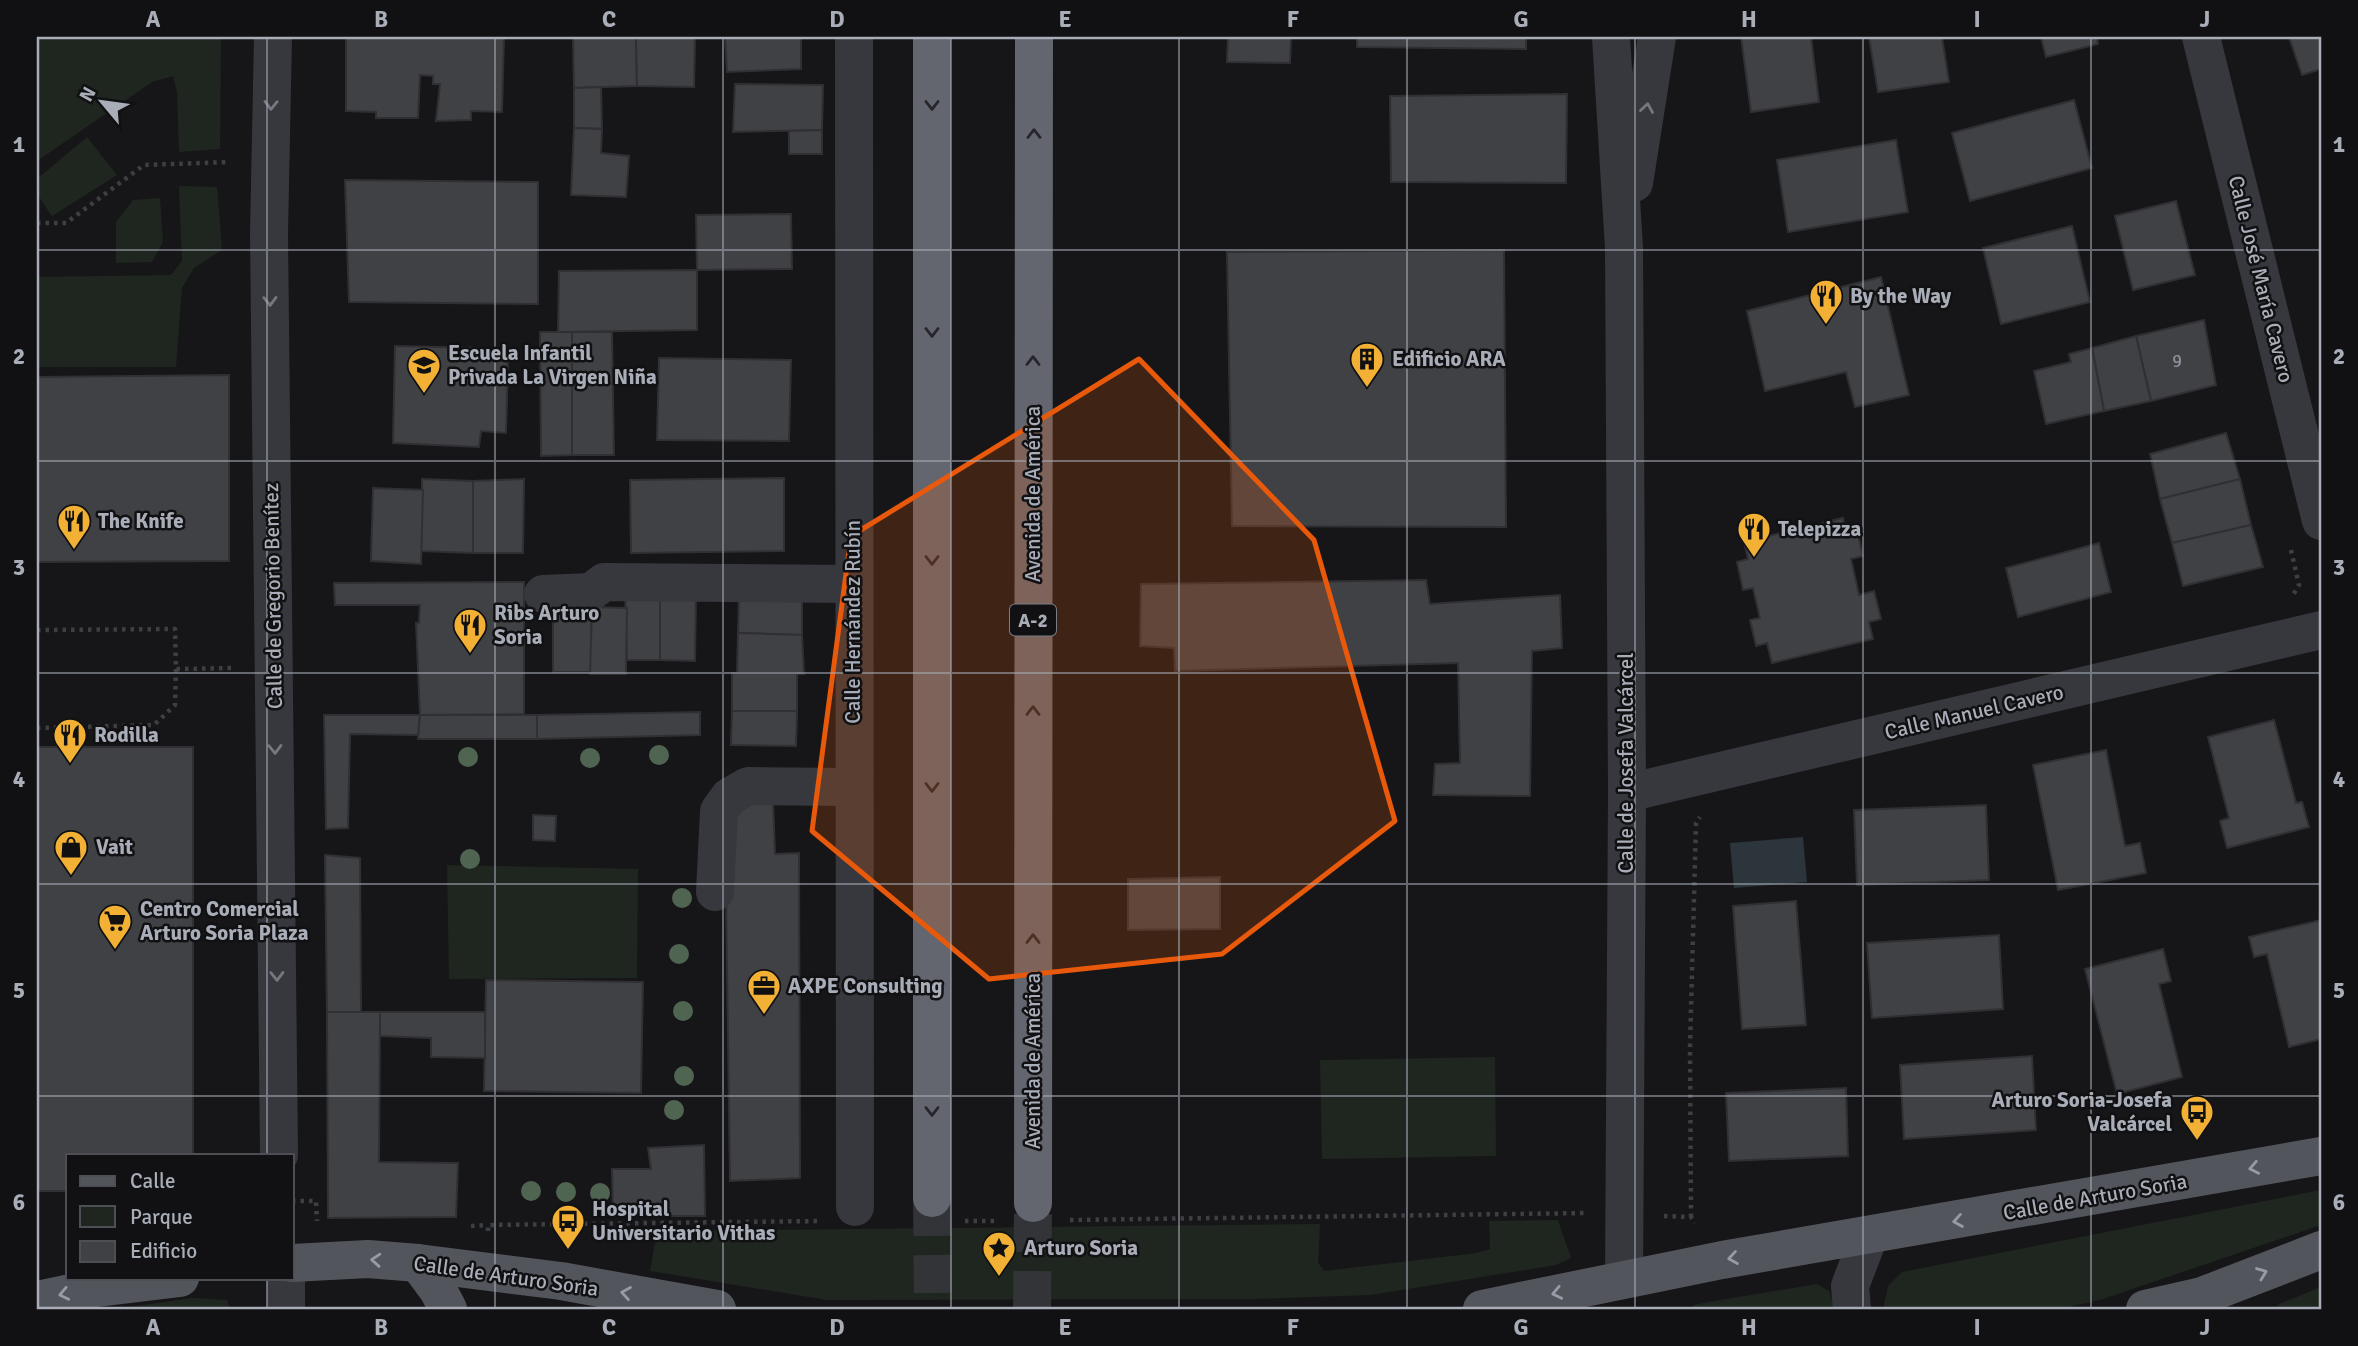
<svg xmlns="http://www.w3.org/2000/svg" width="2358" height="1346" viewBox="0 0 2358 1346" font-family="Signika,sans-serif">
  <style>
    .green { fill: #1e261f }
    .water { fill: #2c353c }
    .building { fill: #404145; stroke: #303034; stroke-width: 2 }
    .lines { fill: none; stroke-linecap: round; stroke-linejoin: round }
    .highway-tunnel { stroke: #333438; stroke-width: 38; stroke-dasharray: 38 19; stroke-linecap: butt }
    .path { stroke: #3d3f44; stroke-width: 4.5; stroke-dasharray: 3.5 5; stroke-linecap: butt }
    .minor { stroke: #37383d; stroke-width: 38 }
    .major { stroke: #53555c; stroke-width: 38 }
    .highway { stroke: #63666e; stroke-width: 38 }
    .tree { fill: #506452 }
    .oneway { stroke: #757881 }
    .oneway2 { stroke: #26262a }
    .oneway3 { stroke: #979ba6 }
    .marked { fill: #e8590c; fill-opacity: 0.2; stroke: #e8590c; stroke-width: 5; stroke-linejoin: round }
    .grid { fill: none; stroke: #a8adb8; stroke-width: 2; stroke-opacity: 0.55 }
    .labels { text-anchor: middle; stroke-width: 5; stroke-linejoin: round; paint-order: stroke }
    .number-label { font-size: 18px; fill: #8e929b }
    .shield { fill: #111113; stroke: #7b7e86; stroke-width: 2 }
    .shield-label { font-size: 19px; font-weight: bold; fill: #a8adb8 }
    .street-label { font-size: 21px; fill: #a8adb8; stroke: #111113 }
    .poi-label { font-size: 21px; font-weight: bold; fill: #a8adb8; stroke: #111113; text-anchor: start }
    .neatline { fill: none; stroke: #a8adb8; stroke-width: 2.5 }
    .grid-label { font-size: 23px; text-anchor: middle; font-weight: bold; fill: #a8adb8 }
  </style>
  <rect width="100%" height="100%" fill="#161618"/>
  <g class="green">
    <path d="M37,37H221L220,149L179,152L177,92L173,76L152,82L37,161Z"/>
    <path d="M87,137L117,175L52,216L37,194V179Z"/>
    <path d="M179,186L217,187L222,250L194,268L182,288L176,367H37V277L171,275L182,261Z"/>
    <path d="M160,198L163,242L152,262L116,263V222L133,200Z"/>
    <path d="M447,865L638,869L637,978L449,979Z"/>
    <path d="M1495,1057L1496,1156L1322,1159L1320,1060Z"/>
    <path d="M2321,1190V1225L2103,1299L2061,1309H1883L1888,1286L1902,1272Z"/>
    <path d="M1558,1220L1571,1258L1556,1265L1371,1295L1254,1299L827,1300L650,1271L657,1231L1320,1224L1318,1262L1324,1271L1477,1253L1490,1249L1489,1221Z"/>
    <path d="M1817,1284L1829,1291L1835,1309H1691L1694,1305L1708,1302Z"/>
    <path d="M2321,1287V1309H2275L2279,1304Z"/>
    <path d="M192,1298L227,1300L230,1309H114Z"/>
  </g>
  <path class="water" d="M1803,837L1807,882L1734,888L1730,843Z"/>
  <g class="building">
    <path d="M346,37H504L502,112L471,111V120L436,121L440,84H433V76L420,75L418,118H376V112L346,111Z"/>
    <path d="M573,37H636L637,86L574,88Z"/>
    <path d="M636,37L695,38L694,87L637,86Z"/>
    <path d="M725,37H801V69L727,72Z"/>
    <path d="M1228,37H1291L1290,63L1227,62Z"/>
    <path d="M1357,37H1526V49L1357,47Z"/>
    <path d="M1741,37H1811L1819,102L1751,112Z"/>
    <path d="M1869,37H1942L1949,82L1878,92Z"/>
    <path d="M2041,37H2097L2098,44L2046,57Z"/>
    <path d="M2289,37H2321V69L2302,75Z"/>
    <path d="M735,84L823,85L822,130L733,132Z"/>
    <path d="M601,87L602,129L574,128V88Z"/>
    <path d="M1567,94L1566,183L1391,182L1390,96Z"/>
    <path d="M2074,100L2092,168L1970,201L1952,133Z"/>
    <path d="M574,128L602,129L601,153L629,156L626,197L571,195Z"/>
    <path d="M822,130V154H789V131Z"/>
    <path d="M1896,140L1908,212L1788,232L1777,160Z"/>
    <path d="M345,180L538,182V304L349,302Z"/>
    <path d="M2176,201L2195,275L2133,290L2115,216Z"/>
    <path d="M791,214L792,269L697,270L696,215Z"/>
    <path d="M2072,226L2090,302L2001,324L1983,248Z"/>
    <path d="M1504,250L1506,527L1232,526L1227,252Z"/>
    <path d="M697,270V330L558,332L559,271Z"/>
    <path d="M1881,277L1909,395L1855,407L1846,372L1765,391L1747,311Z"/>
    <path d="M2204,320L2216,385L2151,401L2136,336Z"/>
    <path d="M540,332H572V455L541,456Z"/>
    <path d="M572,332H612L614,455H572Z"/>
    <path d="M2136,336L2151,401L2104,411L2092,348Z"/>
    <path d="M395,346L483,348L481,359L508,361L506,433L481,431L479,447L393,443Z"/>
    <path d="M2092,348L2104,411L2046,424L2034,371L2071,362L2069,354Z"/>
    <path d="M659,358L791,360L789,441L657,440Z"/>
    <path d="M229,375V561L37,562V377Z"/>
    <path d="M2226,433L2240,479L2160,499L2150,454Z"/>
    <path d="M784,478V551L631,553L630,480Z"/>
    <path d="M422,479L473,481V553L421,551Z"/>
    <path d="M524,479L523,553H473V481Z"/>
    <path d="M2240,479L2251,525L2172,543L2160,499Z"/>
    <path d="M373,488L423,490L421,564L371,561Z"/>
    <path d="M1843,518L1847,538L1858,535L1863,556L1851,559L1859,595L1874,591L1881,619L1869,622L1873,639L1772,663L1767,643L1756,646L1750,620L1760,618L1753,588L1743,590L1737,562L1748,559L1744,542Z"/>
    <path d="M2251,525L2263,567L2183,586L2172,543Z"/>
    <path d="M2099,543L2111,592L2018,617L2006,568Z"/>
    <path d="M1426,580L1430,604L1560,595L1562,648L1532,651L1530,796L1433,795L1435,764L1460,763L1458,663L1175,671L1174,648L1140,646L1141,584Z"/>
    <path d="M524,582V714L420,715L416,623H419L420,605H335L334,583Z"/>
    <path d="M625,594L660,595V660H627Z"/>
    <path d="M660,595H696L695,661L660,660Z"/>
    <path d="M739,596L802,597V635L738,633Z"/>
    <path d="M553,607H592L591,672H553Z"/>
    <path d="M592,607L627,608L626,674H590Z"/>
    <path d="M738,633L802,635L804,674H737Z"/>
    <rect x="732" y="673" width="65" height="38"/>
    <path d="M732,711H797L796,746L731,745Z"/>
    <path d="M700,712V735L537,739V715Z"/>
    <path d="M324,715H420L418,735L350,734L348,828L326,829Z"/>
    <path d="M420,715H537V739H418Z"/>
    <path d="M2274,720L2296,803L2302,802L2309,827L2227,848L2220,821L2229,818L2208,737Z"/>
    <path d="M37,747H193V1155H68V1191H37Z"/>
    <path d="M2106,750L2125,846L2140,843L2146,873L2058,890L2033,765Z"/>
    <path d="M750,799L773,800L775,854L799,853L800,1178L730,1181L725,823Z"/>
    <path d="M1986,805L1989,880L1857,885L1854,810Z"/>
    <path d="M533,815L556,816L555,841L533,840Z"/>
    <path d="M325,855L360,858L361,1012H327Z"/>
    <path d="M1220,877V929L1128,930V879Z"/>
    <path d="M1796,901L1806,1025L1742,1029L1733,906Z"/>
    <path d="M2321,920V1039L2289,1047L2267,954L2254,957L2249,937Z"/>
    <path d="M1999,935L2003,1009L1872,1018L1867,943Z"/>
    <path d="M2163,949L2171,981L2159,984L2182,1077L2117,1094L2085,969Z"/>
    <path d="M486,980L643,982L641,1093L484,1091Z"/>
    <path d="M327,1012H380L379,1162L458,1163L456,1217L328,1218Z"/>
    <path d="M380,1012H485V1058L431,1057V1038L380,1036Z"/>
    <path d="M2032,1056L2036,1130L1904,1139L1900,1065Z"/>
    <path d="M1846,1088L1848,1156L1729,1161L1726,1093Z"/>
    <path d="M704,1145L705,1216H613L612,1169H651L648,1148Z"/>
  </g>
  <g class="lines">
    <g class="highway-tunnel">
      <path d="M932,1198L933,1309"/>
      <path d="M1032,1309L1033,1203"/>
    </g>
    <g class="path">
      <path d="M37,223H66L144,165L230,162"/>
      <path d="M2291,550L2299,585L2293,595"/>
      <path d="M37,630L175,629L176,669L233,668"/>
      <path d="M37,728L154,725L175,705L176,669"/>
      <path d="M82,747L83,727"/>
      <path d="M292,1201H316L317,1221"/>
      <path d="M1664,1216L1691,1217L1695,1223"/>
      <path d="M1691,1217L1690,1047L1696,823L1700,817"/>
      <path d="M1070,1220L1586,1213"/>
      <path d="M965,1221H998"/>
      <path d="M471,1226L488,1225"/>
      <path d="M488,1231V1225L819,1221"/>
    </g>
    <g class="minor">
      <path d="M273,37L269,233L279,1155"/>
      <path d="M854,37L855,1207"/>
      <path d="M1611,37L1624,248L1627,793L1624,1279"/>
      <path d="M2201,37L2321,521"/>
      <path d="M1634,183L1657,37"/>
      <path d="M543,594L591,592L604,582L853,584"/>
      <path d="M1627,793L2321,630"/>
      <path d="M715,892L719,811L729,797L748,786L853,787"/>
      <path d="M286,1309V1278"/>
      <path d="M1852,1309L1850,1286L1869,1236"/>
    </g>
    <g class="major">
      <path d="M292,1263L368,1259L418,1263L561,1281L717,1309"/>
      <path d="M418,1263L438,1290L448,1309"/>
      <path d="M37,1300L89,1289L180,1278"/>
      <path d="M1482,1309L1722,1260L2321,1156"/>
      <path d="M2145,1309L2202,1296L2321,1250"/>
    </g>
    <g class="highway">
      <path d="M932,37V1198"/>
      <path d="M1033,1203L1034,37"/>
    </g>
  </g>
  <g class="tree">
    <circle cx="659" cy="755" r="10"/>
    <circle cx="468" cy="757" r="10"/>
    <circle cx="590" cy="758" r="10"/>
    <circle cx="470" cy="859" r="10"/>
    <circle cx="682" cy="898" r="10"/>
    <circle cx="679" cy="954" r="10"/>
    <circle cx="683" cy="1011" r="10"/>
    <circle cx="684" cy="1076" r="10"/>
    <circle cx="674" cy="1110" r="10"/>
    <circle cx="531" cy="1191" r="10"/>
    <circle cx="566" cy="1192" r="10"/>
    <circle cx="600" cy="1193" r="10"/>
  </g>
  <defs><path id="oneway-chevron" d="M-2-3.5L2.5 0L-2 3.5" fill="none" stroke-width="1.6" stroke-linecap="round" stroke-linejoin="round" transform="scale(1.75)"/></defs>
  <g class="oneway">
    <use href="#oneway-chevron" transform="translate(271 105) rotate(91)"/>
    <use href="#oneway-chevron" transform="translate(1647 108) rotate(-81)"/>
    <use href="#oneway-chevron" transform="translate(270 301) rotate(89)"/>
    <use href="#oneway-chevron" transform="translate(275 749) rotate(89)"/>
    <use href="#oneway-chevron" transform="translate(277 976) rotate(89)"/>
  </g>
  <g class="oneway2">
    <use href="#oneway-chevron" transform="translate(932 105) rotate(90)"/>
    <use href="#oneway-chevron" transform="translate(1034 134) rotate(-90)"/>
    <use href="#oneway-chevron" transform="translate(932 332) rotate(90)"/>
    <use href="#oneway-chevron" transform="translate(1033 361) rotate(-90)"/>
    <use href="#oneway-chevron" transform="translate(932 560) rotate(90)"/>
    <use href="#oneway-chevron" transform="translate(1033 711) rotate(-90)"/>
    <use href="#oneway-chevron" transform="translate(932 787) rotate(90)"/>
    <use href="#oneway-chevron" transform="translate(1033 939) rotate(-90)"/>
    <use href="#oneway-chevron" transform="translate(932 1111) rotate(90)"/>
  </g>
  <g class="oneway3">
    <use href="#oneway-chevron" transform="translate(2254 1168) rotate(169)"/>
    <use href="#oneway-chevron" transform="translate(1958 1221) rotate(170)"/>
    <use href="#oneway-chevron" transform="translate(1733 1258) rotate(171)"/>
    <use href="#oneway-chevron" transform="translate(376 1260) rotate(-176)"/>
    <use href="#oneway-chevron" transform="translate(2262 1273) rotate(-21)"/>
    <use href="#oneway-chevron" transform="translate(626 1293) rotate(-170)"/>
    <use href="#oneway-chevron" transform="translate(1557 1293) rotate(168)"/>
    <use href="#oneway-chevron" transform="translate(64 1294) rotate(168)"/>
  </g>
  <path class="marked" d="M1139,359L1314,540L1395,821L1222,954L989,979L812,831L851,536Z"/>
  <path class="grid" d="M267,37V1155M495,37V1309M723,37V1309M951,37V1309M1179,37V1309M1407,37V1309M1635,37V1309M1863,37V1309M2091,37V1309M37,250H2321M37,461H2321M37,673H2321M37,884H2321M37,1096H2321M267,1278V1309"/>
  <defs>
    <symbol id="restaurant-pin" viewBox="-11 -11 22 30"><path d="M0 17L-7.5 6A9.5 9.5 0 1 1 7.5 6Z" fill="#f2b134" stroke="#111113"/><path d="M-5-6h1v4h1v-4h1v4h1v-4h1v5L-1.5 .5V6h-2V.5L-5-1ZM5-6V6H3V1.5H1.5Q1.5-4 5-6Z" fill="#111"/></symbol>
    <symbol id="building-pin" viewBox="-11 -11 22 30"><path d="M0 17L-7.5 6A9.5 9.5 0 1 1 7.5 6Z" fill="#f2b134" stroke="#111113"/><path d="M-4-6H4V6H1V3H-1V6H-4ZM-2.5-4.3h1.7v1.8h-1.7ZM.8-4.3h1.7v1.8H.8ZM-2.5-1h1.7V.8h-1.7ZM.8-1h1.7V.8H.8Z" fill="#111"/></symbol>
    <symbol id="school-pin" viewBox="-11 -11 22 30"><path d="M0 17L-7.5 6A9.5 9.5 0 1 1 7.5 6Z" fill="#f2b134" stroke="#111113"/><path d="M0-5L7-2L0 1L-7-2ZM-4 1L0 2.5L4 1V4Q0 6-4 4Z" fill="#111"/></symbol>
    <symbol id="shop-pin" viewBox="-11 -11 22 30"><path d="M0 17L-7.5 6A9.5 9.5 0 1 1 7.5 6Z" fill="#f2b134" stroke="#111113"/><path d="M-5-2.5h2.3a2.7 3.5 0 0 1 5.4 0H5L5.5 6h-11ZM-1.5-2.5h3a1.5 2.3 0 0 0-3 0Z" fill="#111"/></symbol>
    <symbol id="supermarket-pin" viewBox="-11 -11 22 30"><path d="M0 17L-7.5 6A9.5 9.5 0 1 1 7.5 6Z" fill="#f2b134" stroke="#111113"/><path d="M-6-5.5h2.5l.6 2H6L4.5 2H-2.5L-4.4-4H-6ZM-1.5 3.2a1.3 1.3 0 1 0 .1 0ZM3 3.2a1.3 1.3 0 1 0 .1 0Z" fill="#111"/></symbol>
    <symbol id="office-pin" viewBox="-11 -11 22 30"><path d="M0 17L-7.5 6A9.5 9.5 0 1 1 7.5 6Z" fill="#f2b134" stroke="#111113"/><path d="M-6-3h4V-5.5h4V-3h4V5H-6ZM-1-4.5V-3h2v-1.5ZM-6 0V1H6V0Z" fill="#111"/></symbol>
    <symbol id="bus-pin" viewBox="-11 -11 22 30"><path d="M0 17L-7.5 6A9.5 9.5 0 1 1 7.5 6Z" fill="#f2b134" stroke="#111113"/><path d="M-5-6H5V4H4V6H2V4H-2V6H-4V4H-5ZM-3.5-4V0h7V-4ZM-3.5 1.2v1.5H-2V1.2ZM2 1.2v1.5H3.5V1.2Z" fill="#111"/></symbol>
    <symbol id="sight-pin" viewBox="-11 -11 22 30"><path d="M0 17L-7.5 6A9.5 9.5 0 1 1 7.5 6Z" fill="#f2b134" stroke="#111113"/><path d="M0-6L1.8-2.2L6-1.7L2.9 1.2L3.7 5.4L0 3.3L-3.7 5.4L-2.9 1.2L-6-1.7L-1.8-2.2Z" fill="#111"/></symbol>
  </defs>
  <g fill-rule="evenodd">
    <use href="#restaurant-pin" x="1807" y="277" width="38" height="52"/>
    <use href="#building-pin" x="1348" y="340" width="38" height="52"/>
    <use href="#school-pin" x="405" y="346" width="38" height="52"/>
    <use href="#restaurant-pin" x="55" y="502" width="38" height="52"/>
    <use href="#restaurant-pin" x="1735" y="510" width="38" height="52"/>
    <use href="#restaurant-pin" x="451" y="606" width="38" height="52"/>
    <use href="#restaurant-pin" x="51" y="716" width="38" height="52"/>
    <use href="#shop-pin" x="52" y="828" width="38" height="52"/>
    <use href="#supermarket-pin" x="96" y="902" width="38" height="52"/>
    <use href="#office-pin" x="745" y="967" width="38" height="52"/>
    <use href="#bus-pin" x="2178" y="1093" width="38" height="52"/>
    <use href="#bus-pin" x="549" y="1202" width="38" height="52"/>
    <use href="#sight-pin" x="980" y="1229" width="38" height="52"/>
  </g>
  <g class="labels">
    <g class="number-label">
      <text x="2177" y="367">9</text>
    </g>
    <rect class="shield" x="1010" y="604.5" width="46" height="31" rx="5"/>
    <g class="shield-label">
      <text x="1033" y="627">A-2</text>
    </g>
    <g class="street-label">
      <text transform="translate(2261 279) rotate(76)" y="7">Calle José María Cavero</text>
      <text transform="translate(1033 494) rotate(-90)" y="7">Avenida de América</text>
      <text transform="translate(273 596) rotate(-91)" y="7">Calle de Gregorio Benítez</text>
      <text transform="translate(853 622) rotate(-90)" y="7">Calle Hernández Rubín</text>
      <text transform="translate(1974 712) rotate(-13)" y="7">Calle Manuel Cavero</text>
      <text transform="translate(1626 763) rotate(-90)" y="7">Calle de Josefa Valcárcel</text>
      <text transform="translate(1033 1061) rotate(-90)" y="7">Avenida de América</text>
      <text transform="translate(2095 1197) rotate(-10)" y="7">Calle de Arturo Soria</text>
      <text transform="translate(506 1276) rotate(8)" y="7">Calle de Arturo Soria</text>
    </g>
    <g class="poi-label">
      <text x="1850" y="303">By the Way</text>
      <text x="448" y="360">Escuela Infantil<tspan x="448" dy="24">Privada La Virgen Niña</tspan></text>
      <text x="1392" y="366">Edificio ARA</text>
      <text x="98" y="528">The Knife</text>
      <text x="1778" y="536">Telepizza</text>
      <text x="494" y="620">Ribs Arturo<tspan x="494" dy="24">Soria</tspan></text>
      <text x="94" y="742">Rodilla</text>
      <text x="96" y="854">Vait</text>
      <text x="140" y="916">Centro Comercial<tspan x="140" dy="24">Arturo Soria Plaza</tspan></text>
      <text x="788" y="993">AXPE Consulting</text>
      <text x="2172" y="1107" text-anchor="end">Arturo Soria-Josefa<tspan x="2172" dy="24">Valcárcel</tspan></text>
      <text x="592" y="1216">Hospital<tspan x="592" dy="24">Universitario Vithas</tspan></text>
      <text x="1024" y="1255">Arturo Soria</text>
    </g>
  </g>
  <rect width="2358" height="1346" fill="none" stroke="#111113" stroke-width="77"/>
  <rect x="66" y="1154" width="228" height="126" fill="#111113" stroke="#4d4f55" stroke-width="2"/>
  <rect x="80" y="1176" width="35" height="10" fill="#53555c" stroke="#4d4f55" stroke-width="2"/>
  <text x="130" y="1188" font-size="21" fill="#a8adb8">Calle</text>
  <rect x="80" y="1206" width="35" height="21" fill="#1e261f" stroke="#4d4f55" stroke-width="2"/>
  <text x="130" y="1224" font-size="21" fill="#a8adb8">Parque</text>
  <rect x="80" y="1241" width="35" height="21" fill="#404145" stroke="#4d4f55" stroke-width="2"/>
  <text x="130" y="1258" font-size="21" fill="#a8adb8">Edificio</text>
  <g transform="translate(102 102) rotate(299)" stroke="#111113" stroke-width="5" paint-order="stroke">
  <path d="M0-5L12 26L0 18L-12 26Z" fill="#a8adb8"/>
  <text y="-10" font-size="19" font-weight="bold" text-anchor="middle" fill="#a8adb8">N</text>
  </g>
  <rect x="38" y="38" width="2282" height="1270" class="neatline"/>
  <g class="grid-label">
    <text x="153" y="27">A</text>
    <text x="381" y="27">B</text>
    <text x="609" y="27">C</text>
    <text x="837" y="27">D</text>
    <text x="1065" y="27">E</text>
    <text x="1293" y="27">F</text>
    <text x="1521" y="27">G</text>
    <text x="1749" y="27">H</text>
    <text x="1977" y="27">I</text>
    <text x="2205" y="27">J</text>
    <text x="19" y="152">1</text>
    <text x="2339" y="152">1</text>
    <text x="19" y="364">2</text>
    <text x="2339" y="364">2</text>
    <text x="19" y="575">3</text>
    <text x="2339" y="575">3</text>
    <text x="19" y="787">4</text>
    <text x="2339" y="787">4</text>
    <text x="19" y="998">5</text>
    <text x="2339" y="998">5</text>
    <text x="19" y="1210">6</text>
    <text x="2339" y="1210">6</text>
    <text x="153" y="1335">A</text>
    <text x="381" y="1335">B</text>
    <text x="609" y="1335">C</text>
    <text x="837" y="1335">D</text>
    <text x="1065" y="1335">E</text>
    <text x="1293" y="1335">F</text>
    <text x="1521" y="1335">G</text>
    <text x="1749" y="1335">H</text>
    <text x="1977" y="1335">I</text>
    <text x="2205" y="1335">J</text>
  </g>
</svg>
